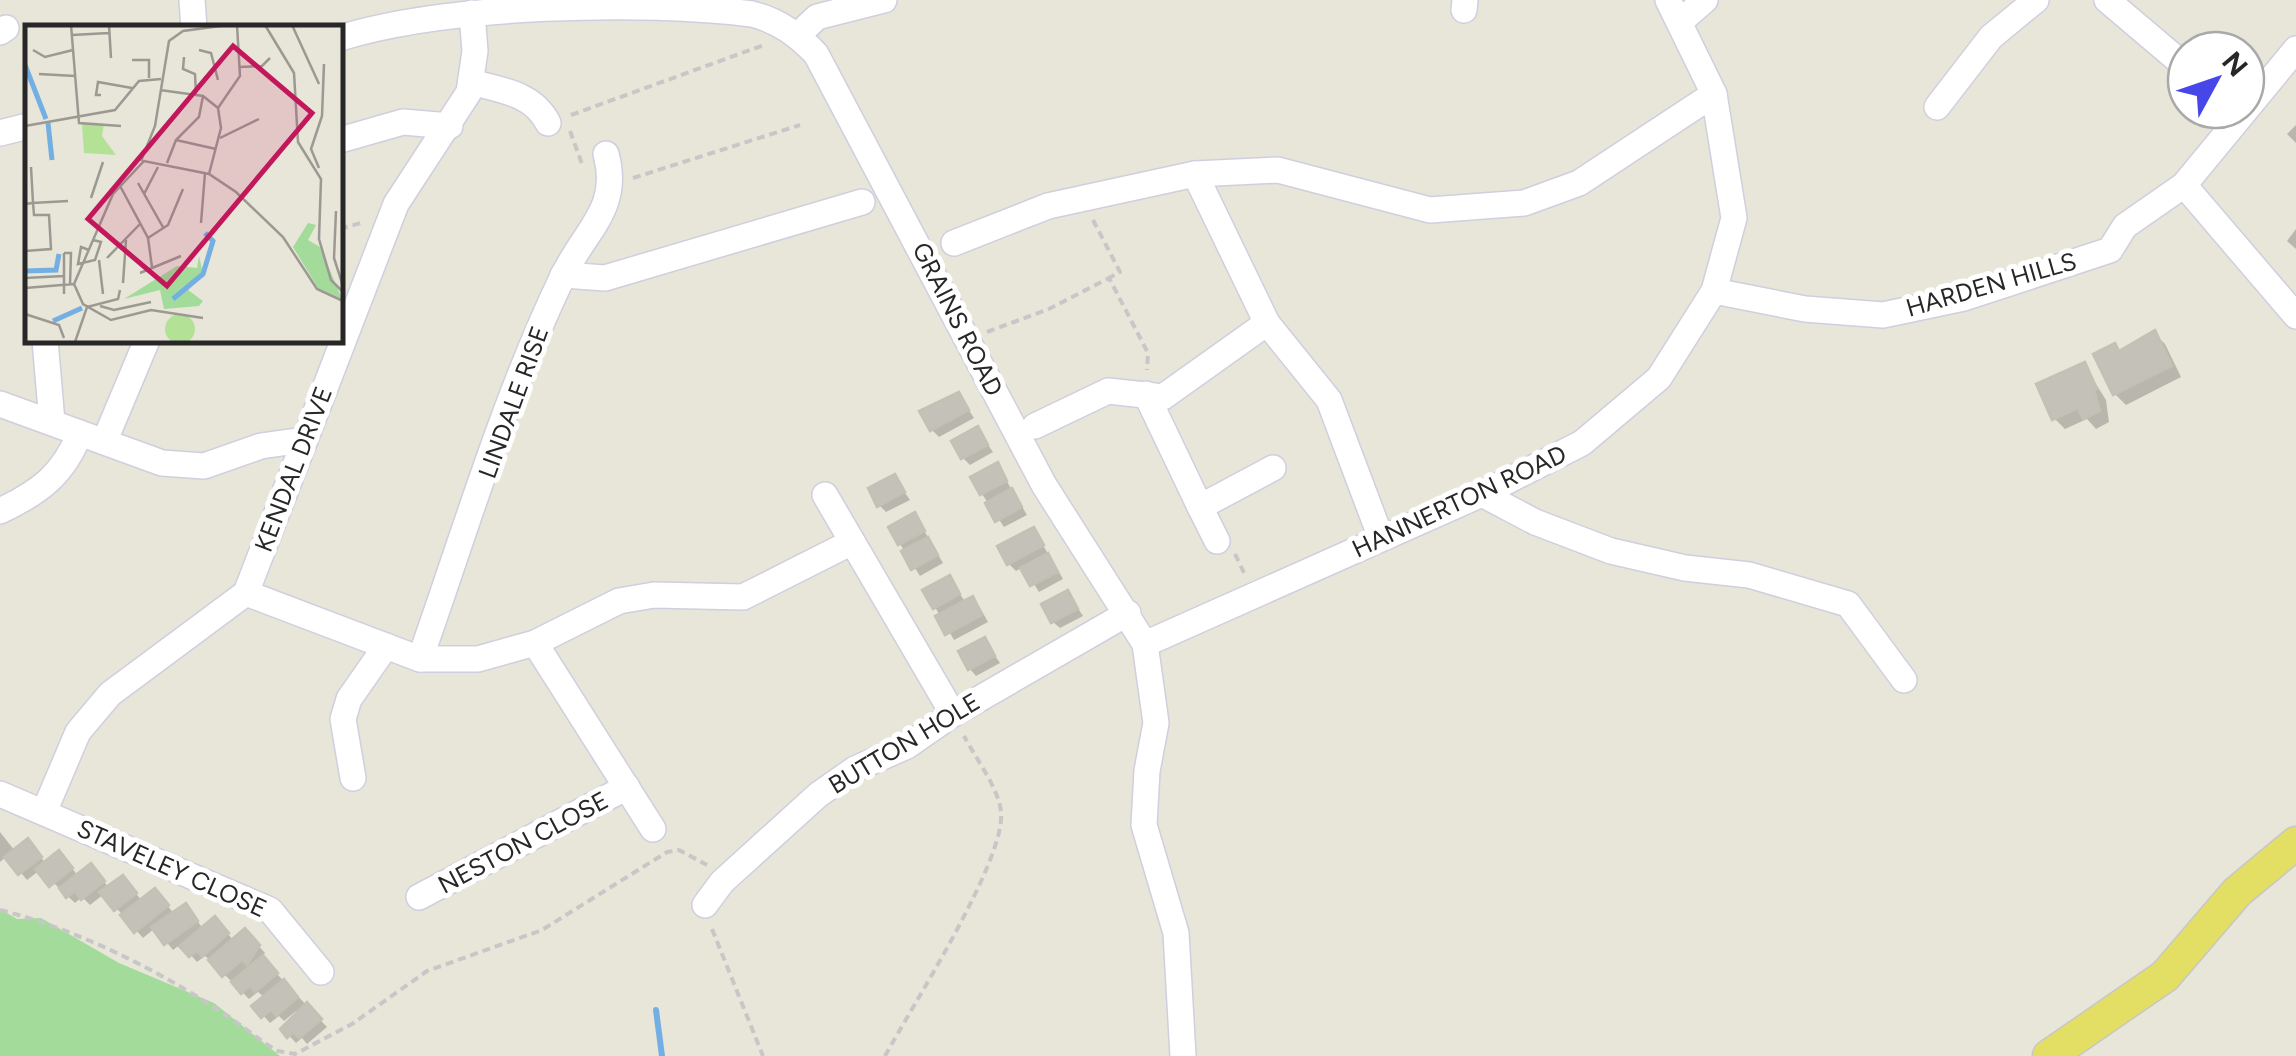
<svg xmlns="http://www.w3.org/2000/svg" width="2296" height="1056" viewBox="0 0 2296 1056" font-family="Figtree,sans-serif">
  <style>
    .green { fill: #a3db9a }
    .shadow { fill: #0003 }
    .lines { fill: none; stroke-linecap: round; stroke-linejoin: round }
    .stream { stroke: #74afe3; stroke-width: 6 }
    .building { fill: #c4c1b9; stroke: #c3c1b4; stroke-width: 2.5 }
    .minor-casing { stroke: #cfcfdf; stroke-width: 28 }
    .major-casing { stroke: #c7c7c7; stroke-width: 35 }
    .path { stroke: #c7c7c7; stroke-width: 4; stroke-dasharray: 8 5; stroke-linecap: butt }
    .minor { stroke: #fff; stroke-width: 25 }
    .major { stroke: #e3df64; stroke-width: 32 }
    .labels { text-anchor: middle; stroke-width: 10; stroke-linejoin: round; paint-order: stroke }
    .street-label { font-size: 25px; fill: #272727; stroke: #fff }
    .inset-river { fill: none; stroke: #74afe3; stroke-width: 5 }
    .inset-road { fill: none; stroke: #9b9992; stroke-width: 2.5 }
    .view { fill: #c2185b; fill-opacity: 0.15; stroke: #c2185b; stroke-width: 5 }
    .inset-edge { fill: none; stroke: #272727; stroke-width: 5 }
  </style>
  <rect width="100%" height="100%" fill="#e8e5d9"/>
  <path class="green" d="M0,909L17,919L41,918L119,963L214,1003L280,1056H0Z"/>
  <g class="shadow">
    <path d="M2296,125V143L2287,134Z"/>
    <path d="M2296,229V249L2287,241Z"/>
    <path d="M2154,333L2165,344L2181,377L2126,405L2115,394L2114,346L2121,353Z"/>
    <path d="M2084,365L2106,400L2109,422L2096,429L2087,419L2065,429L2054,418Z"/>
    <path d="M959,395L974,418L939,437L932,430Z"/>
    <path d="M977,429L993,452L970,465L963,458Z"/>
    <path d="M997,465L1027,515L1004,527L982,494Z"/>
    <path d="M894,477L910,500L886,512L879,505Z"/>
    <path d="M915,515L943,563L920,576L900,544Z"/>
    <path d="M1034,530L1063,579L1039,592L1023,567L1016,571L1009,564Z"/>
    <path d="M949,578L966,603L972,599L979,606L988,622L954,640L935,607Z"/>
    <path d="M1068,593L1083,616L1060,628L1053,622Z"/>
    <path d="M984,640L1000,663L976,676L970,669Z"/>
    <path d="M0,832L15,851L34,848L46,864L66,860L78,876L97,873L109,888L129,885L142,901L162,898L174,914L192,913L203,929L221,926L234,941L245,931L265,953L261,957L327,1027L307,1044L302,1038L296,1043L283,1029L298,1014L296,1011L284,1021L279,1016L270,1023L255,1006L265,998L258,992L249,999L211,961L205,956L197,962L181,944L173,950L155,928L143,938L104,894L90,905L82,897L75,903L40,870L27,880L7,856L0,862Z"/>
  </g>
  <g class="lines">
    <path class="stream" d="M656,1010L662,1056"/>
  </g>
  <g class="building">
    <path d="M2155,330L2172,366L2113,395L2093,354L2115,343L2119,351Z"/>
    <path d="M2085,362L2097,389L2094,390L2100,411L2083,419L2078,408L2052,420L2036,384Z"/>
    <path d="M959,392L969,410L930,431L919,411Z"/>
    <path d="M978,426L988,445L961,459L951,441Z"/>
    <path d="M998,462L1007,481L980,495L970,477Z"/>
    <path d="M895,474L905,492L877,507L868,488Z"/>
    <path d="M1012,488L1022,507L995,522L985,503Z"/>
    <path d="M915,512L925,531L898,545L888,527Z"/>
    <path d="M1034,527L1044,545L1007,565L997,546Z"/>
    <path d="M928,537L938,555L911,570L901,551Z"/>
    <path d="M1048,553L1058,572L1030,586L1020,568Z"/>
    <path d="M950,575L960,594L933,609L922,590Z"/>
    <path d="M1068,590L1078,609L1051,623L1041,604Z"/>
    <path d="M973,596L982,615L945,635L935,616Z"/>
    <path d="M985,637L995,656L968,670L958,651Z"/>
    <path d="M28,838L42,857L18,875L4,857Z"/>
    <path d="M59,850L73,868L49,887L35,869Z"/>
    <path d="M91,863L105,881L81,900L75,891L66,898L59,888Z"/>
    <path d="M123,875L137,893L114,911L99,892Z"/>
    <path d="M155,888L169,905L134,933L120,915Z"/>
    <path d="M186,903L198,921L164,945L151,927Z"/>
    <path d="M215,916L229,933L202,957L197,951L189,957L179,946Z"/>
    <path d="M245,928L260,945L247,965L242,960L222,977L208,960Z"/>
    <path d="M263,955L278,973L255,992L250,986L241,994L231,982Z"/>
    <path d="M284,979L298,997L276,1016L271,1010L261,1018L251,1006Z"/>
    <path d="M307,1002L322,1019L299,1038L293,1032L287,1038L280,1029Z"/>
  </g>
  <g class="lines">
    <defs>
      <g id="minor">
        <path d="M192,0L194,28"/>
        <path d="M2107,0L2186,67"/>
        <path d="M1464,10L1465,0"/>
        <path d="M1682,20L1705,0"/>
        <path d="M0,32L6,28"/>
        <path d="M798,35L817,17L884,0"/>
        <path d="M340,38C446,5 644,0 752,14C779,21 798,35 816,54L1044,485L1145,644L1156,723L1147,771L1144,825L1176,933L1183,1056"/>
        <path d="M471,82C500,90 533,93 548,123"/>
        <path d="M1937,107L1991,37L2036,0"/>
        <path d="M0,133L28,126"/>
        <path d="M340,140L403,122L450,126"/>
        <path d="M1195,174L1267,323L1329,400L1381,538"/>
        <path d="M2184,185L2296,316"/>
        <path d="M954,243L1048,206L1195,174L1278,170L1430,210L1524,203L1579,183L1714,94"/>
        <path d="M563,275L605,278L862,202"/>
        <path d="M1714,291L1805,309L1883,315L1964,298L2110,250L2125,226L2184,185L2296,49"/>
        <path d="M45,340L52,422"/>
        <path d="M1146,394L1200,507L1273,468"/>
        <path d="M0,404L162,463L204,466L261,446L303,440"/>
        <path d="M1035,426L1108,391L1163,397L1267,323"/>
        <path d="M105,440L147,340"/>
        <path d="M1482,494L1535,522L1611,551L1685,568L1749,575L1848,604L1904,680"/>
        <path d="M825,495L953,714"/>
        <path d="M1200,507L1217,541"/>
        <path d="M0,511C40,492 63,475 80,433"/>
        <path d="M246,593L420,659H478L535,643L619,601L654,595L743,597L852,542"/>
        <path d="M535,643L653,829"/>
        <path d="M1145,644L1482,494L1582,443L1659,378L1714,291L1734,218L1714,94L1668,0"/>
        <path d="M420,659C465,532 504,399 562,278C585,229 621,209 606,154"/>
        <path d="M353,778L343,719L349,699L386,646"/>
        <path d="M0,794L270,910L321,972"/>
        <path d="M44,812L78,732L110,694L246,593L396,204L469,92L475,51L472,13"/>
        <path d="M419,897L627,787"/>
        <path d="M705,905L722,882L818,795L855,769L907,746L953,714L1128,613"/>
      </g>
      <path id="major" d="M2049,1056L2165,976L2237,892L2296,843"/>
    </defs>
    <use href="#minor" class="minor-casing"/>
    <use href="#major" class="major-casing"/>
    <g class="path">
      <path d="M571,115L764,45"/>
      <path d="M570,131L582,164"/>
      <path d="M633,178L800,125"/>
      <path d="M1093,220L1120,272L1109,278"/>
      <path d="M340,229L364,222"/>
      <path d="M987,332L1049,309L1109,278L1148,353L1147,370"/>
      <path d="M1235,554L1244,573"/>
      <path d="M0,910C79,930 158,970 226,1015C244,1027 260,1041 278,1051L295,1054L352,1024L427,971L542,930L667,852L679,850L707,865"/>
      <path d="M712,929L763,1056"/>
      <path d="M885,1056C911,1008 1006,860 1001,812C999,789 975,757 964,736"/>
    </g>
    <use href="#minor" class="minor"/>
    <use href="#major" class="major"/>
  </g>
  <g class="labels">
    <g class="street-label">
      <text transform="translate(1991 284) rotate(-16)" y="9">HARDEN HILLS</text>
      <text transform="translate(958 319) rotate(63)" y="9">GRAINS ROAD</text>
      <text transform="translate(513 402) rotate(-70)" y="9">LINDALE RISE</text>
      <text transform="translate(293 469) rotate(-69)" y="9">KENDAL DRIVE</text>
      <text transform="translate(1459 501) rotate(-25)" y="9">HANNERTON ROAD</text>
      <text transform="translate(904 743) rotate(-31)" y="9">BUTTON HOLE</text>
      <text transform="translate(523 842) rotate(-28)" y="9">NESTON CLOSE</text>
      <text transform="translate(172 868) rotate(24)" y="9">STAVELEY CLOSE</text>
    </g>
  </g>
  <g transform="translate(25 25)">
    <rect width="318" height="318" fill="#e8e5d9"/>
    <path d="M283,198L291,200L283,215L295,222L317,274L293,263L268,222ZM174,231L178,249L163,265L178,276L174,281L139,284L135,265L99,274L152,241L172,243Z" fill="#a3db9a"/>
    <path d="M57,99H79L77,111L91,130L59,128ZM140 304a15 15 0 1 1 30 0a15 15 0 1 1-30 0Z" fill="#b3e296"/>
    <path class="inset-river" d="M0,40L21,94M23,98L27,135M0,246L31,245L34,229M148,274L178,249L188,216L180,208M28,296L57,283"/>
    <path class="inset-road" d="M46,0L54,98L96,101M84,0L86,33M240,0L269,48L273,117L296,154L294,214L306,255L318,267M267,0L294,59M47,10L84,8M8,25L20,32L48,25M174,25L186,28L193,55M159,32L158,44L170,49L171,69M107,35H124V53M215,42L237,41L245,33M14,49L50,51M135,65L178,71L193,83L196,103L184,149M76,70H71L73,57L107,63M193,83L215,51L212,0M0,101L90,85L114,56L136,54M195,113L234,94M151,115L191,124M116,136L130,101L144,16L158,6L203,0M142,138L151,115L174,92L178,71M6,142L8,178L43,176M294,143L286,124L297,91L299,39M113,158L139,204M94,159L123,213L127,242M119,169L133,142M66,173L78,137M0,179L8,178L9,190H24L26,224L0,226M311,186L309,233L318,261M176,198L180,148M123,213L143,200L158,164M64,225L56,222L53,239L70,235L76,217L68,215M39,228H46L45,260M82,233L115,199M74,235L78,269M115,248L156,231M0,253L39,251M98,258L101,215M49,259L88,169L119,136L184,149L211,167L258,212L292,264L318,276M49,259L58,279L86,295L126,285L178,293M0,263L49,259M39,269V228M75,281L89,285L126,277M0,289L34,300L39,313M50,317L62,282L93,274L95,265"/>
    <path class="view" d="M208,21L287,88L142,261L63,194Z"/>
    <rect width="318" height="318" class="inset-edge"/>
  </g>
  <g transform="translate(2216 80) rotate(50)"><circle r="48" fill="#ffffff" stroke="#a9a9a9" stroke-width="2.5"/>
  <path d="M0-8L18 38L0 25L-18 38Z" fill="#4746e9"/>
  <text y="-15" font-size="28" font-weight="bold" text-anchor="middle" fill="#272727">N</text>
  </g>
</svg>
